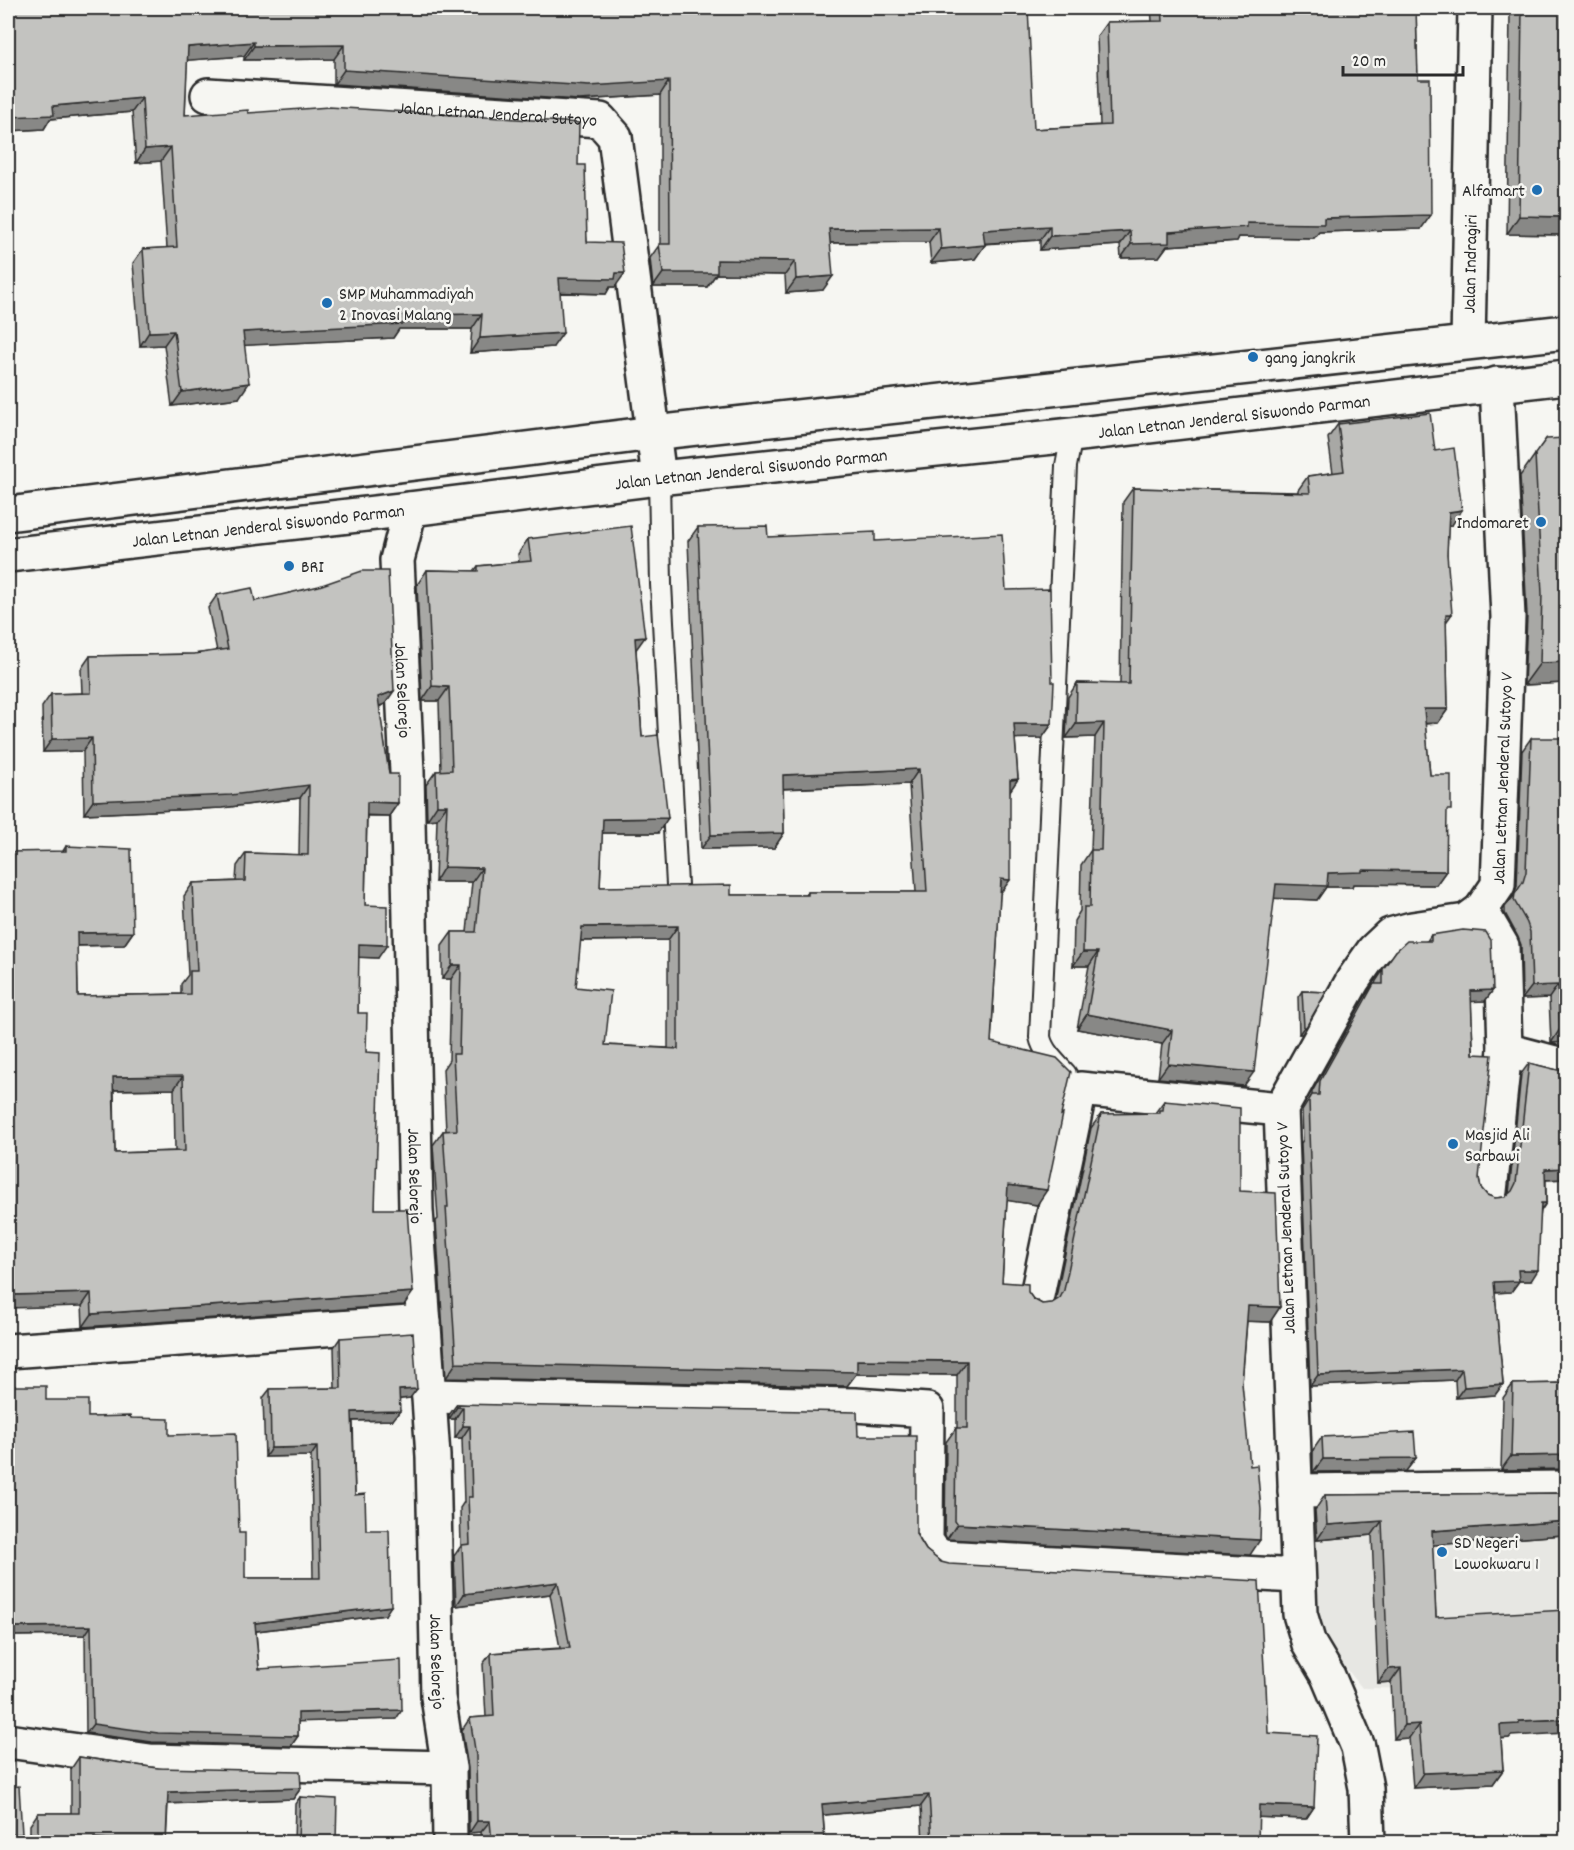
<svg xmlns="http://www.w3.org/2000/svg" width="1574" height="1850" viewBox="0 0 1574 1850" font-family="Dekko,sans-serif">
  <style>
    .built { fill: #e7e7e3 }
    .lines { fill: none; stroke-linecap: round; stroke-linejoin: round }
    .lane-casing { stroke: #2b2b2b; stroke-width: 24 }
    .street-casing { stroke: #2b2b2b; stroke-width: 38 }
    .secondary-casing { stroke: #2b2b2b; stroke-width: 38 }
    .primary-casing { stroke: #2b2b2b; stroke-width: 38 }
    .lane { stroke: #f6f6f2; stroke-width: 20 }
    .street { stroke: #f6f6f2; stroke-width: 33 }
    .secondary { stroke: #f6f6f2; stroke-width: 33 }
    .primary { stroke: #f6f6f2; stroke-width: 33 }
    .wall { fill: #a8a8a5; stroke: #2b2b2b; stroke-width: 1.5; fill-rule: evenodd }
    .shaded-wall { fill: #888886; stroke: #2b2b2b; stroke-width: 1.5 }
    .building { fill: #c3c3c0; stroke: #2b2b2b; stroke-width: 1.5; fill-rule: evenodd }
    .poi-dot { fill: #1f6fb2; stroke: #f6f6f2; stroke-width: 2 }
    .labels { text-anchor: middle; stroke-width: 5; stroke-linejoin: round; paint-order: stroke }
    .street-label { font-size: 18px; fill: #2b2b2b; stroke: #f6f6f2 }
    .poi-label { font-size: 18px; fill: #2b2b2b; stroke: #f6f6f2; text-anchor: start }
  </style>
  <rect width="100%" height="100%" fill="#f6f6f2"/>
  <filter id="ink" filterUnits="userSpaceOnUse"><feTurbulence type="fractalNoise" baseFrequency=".0167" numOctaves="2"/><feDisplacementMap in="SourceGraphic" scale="12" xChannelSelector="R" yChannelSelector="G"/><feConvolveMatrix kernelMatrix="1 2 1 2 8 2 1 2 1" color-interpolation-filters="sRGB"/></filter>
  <g filter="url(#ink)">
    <path class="built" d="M1566,1492V1691L1362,1688L1339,1659L1326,1634L1317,1606L1316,1498Z"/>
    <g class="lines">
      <defs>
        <g id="lane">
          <path d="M659,478L661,584L677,885"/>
          <path d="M1066,1074C1057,1064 1043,1052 1040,1037L1066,466L1072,435"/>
        </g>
        <g id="street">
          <path id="s1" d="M208,95L600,120L615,137L659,478"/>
          <path d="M1481,910L1502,946L1505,1050L1490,1191"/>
          <path d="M1505,1050L1566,1066"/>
          <path d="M1036,1300L1080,1089L1281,1109"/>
          <path d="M8,1351L424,1322"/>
          <path d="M429,1396L855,1405L927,1410L926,1539C929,1548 934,1553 942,1557L1298,1576"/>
          <path d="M1295,1491L1566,1488"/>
          <path d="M8,1741L150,1761L449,1768"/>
          <path id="s2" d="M1368,1842L1366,1788L1358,1747L1328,1676L1309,1644L1300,1614L1281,1109L1353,980L1374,950L1390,935L1412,929L1466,921L1481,910L1498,885L1508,617L1497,384"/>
        </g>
        <g id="secondary">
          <path id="s3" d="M1468,342L1475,8"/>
          <path id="s4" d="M410,509L397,560L407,772L416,1210L433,1456L438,1697L449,1768L450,1842"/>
        </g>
        <g id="primary">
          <path d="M8,514L653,433L1566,332"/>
          <path id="s5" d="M8,555L410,509L659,478L1072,435L1566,377"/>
        </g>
      </defs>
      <use href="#lane" class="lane-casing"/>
      <use href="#street" class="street-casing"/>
      <use href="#secondary" class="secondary-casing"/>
      <use href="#primary" class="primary-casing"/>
      <use href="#lane" class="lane"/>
      <use href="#street" class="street"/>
      <use href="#secondary" class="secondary"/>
      <use href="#primary" class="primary"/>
    </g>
    <g class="wall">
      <path d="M8,8L547,9L1034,129L1100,125L1097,36L1107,22L1152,21L1151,8H1416L1421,229L1319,232L1314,238L1239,237L1237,241L1167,246L1159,257L1121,258L1120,245L1040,250V240L985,244L975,259L931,263L929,242L830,243L823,290L786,293L785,275L716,274L707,287H653L650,258L660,244V95L579,100L334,84V59L244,60V56L187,60L185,115L248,113L578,165L587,242L615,287H610L606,294L560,293L553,347L470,353L472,329H399L393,338L244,345L239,398L172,406L164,345L140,346L133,263L143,249L167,248L161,161L136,163L132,112L50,119L44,129L8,131Z"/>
      <path d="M1514,8H1566V235L1507,234L1510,14Z"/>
      <path d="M1338,424L1435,451L1452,525H1448L1447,554L1446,622L1448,709L1438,723L1425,724L1430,775L1446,817V871L1436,885L1353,884L1352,887H1326L1317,900L1274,898L1244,1086L1158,1078L1162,1044L1077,1029L1089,966H1073L1074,921L1080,911L1081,865L1091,850L1095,737L1066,738L1068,697L1077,683L1120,684L1123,502L1133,488L1298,492V490L1308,476L1333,473L1328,438Z"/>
      <path d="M1546,439L1564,683L1524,685L1527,616L1520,476Z"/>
      <path d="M698,527L768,537L875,541L1006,590L1052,724L1042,738H1015L1018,779L1010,790L1000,894L991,1042L1037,1205L1007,1200L1002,1282L1028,1292L1033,1299L1042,1304L1052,1303L1055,1302L1091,1128L1101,1114L1155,1113L1164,1101L1240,1191L1280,1307L1270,1322L1247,1321L1242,1383L1250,1555L947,1539L945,1535L946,1442L956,1428H957V1375L856,1374L847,1386L446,1378L436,1221L438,1219L433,1145L443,1131H446L443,1069L449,1060L451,979H442V946L452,932H467L472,882H435L437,819L427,820L426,785L436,771H441L439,701H422L417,585L427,570L474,571L478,566L519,562L518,554L528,539L636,650L642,737L658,833H602L600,887L731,895H806L808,892H916L909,784L783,789L784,833L774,848L701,849L688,541ZM668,940V1048L605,1045L576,987L580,941Z"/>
      <path d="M217,595L255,601L385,704L379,707L389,774L398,803L389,816H367L365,905L378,958L358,957V1013L366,1052L375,1209L404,1305L83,1327L63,851L66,846L133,932L124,945L77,946L78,996L181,994V984L188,975L184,896L193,883L236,881L237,866L246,853L299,855L300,798L222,808L84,814L83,751L43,752L42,707L51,694L82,693L81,669L90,656L194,654L217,651L208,608ZM174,1089L175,1151L115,1153L114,1090Z"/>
      <path d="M1531,738L1566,1042L1551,1043L1549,998L1522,999L1521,945L1518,937L1505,913V907L1514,896L1517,886L1522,751Z"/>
      <path d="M1431,935L1493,990L1485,1001H1471L1479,1178L1481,1188L1487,1195L1495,1198L1505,1197L1509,1194L1521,1074L1529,1063L1566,1072V1179L1546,1180V1203L1541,1211L1531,1281H1519L1511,1292L1495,1293L1503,1384L1495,1395L1456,1398L1455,1380L1310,1386L1301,1143L1303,1140L1302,1111L1312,1095V1092L1366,995L1374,984H1375L1376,981L1396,951L1427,941Z"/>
      <path d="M1302,991L1326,992L1302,1034H1299L1298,997Z"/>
      <path d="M340,1338L410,1398L400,1399L393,1420L353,1421L355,1495L366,1530L385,1615L256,1631L259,1669L396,1719L298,1721V1736L291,1746L152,1742L86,1733L85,1635L8,1636V1390L10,1386L88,1417L131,1418L169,1435L239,1533L245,1578H313L311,1456L265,1457L263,1398L270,1389L335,1388L334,1347Z"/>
      <path d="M1566,1383V1469L1501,1470L1503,1398L1513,1384Z"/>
      <path d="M457,1404L858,1436L926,1550L941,1562L1268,1733L1314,1807L1306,1819L1258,1817V1842H923L921,1806L823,1815L825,1842H482L481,1832L469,1833L468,1768L462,1730L470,1718L486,1717L483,1664L491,1653L560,1648L550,1594L456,1606L454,1556L461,1546L460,1508L464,1502L462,1438H455V1419H449V1415Z"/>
      <path d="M1322,1437L1416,1458L1406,1471L1313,1472V1450Z"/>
      <path d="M1566,1493V1553H1564L1563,1535L1432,1545L1436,1617L1511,1736L1509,1738L1501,1739L1503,1770L1493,1784L1413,1788L1409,1738L1394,1739L1391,1682L1378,1683L1372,1535L1317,1540L1315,1510L1325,1495Z"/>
      <path d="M79,1757L301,1788L293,1799L168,1804L166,1842H30V1825L38,1813H71V1769Z"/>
      <path d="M300,1797L336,1842H294L295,1804Z"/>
    </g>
    <g class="shaded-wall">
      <path d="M254,42L244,56L178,61L188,47Z"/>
      <path d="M344,45L334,59L244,60L254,46Z"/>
      <path d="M344,70L669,81L660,95L579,100L334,84Z"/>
      <path d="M142,98L132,112L50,119L44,129L8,131V117L53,106Z"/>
      <path d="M171,147L161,161L136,163L145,149Z"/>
      <path d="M1431,215L1421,229L1319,232L1314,238L1239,237L1237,241L1167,246L1159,257L1121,258L1131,244L1169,232L1247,223L1324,218Z"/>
      <path d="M1519,216L1566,217V235L1507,234Z"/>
      <path d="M1050,226L1040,240L973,244L983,230Z"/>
      <path d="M939,228L929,242L819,243L829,229Z"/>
      <path d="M1130,231L1120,245L1040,250L1050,236Z"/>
      <path d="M985,245L975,259L931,263L941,249Z"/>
      <path d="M717,260L795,261L785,275L716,274L707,287H653L663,273Z"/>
      <path d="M616,273H625L615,287H610L606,294L549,292L559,278Z"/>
      <path d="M833,276L823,290L786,293L796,279Z"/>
      <path d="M482,314L472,329H399L393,338L233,346L243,332L403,315Z"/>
      <path d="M174,331L164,345L140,346L149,332Z"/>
      <path d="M563,333L553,347L470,353L480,338Z"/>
      <path d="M249,383L239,398L172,406L182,392Z"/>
      <path d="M1462,510L1452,525L1439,526L1449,512Z"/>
      <path d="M1446,614H1452L1442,628Z"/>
      <path d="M645,637L635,651V638Z"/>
      <path d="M1566,662V680L1564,683L1524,685L1540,663Z"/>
      <path d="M432,686L449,687L439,701H422Z"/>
      <path d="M394,691L385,704L369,710L378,697Z"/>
      <path d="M1424,709H1448L1438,723L1414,724Z"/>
      <path d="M1104,723L1095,737L1066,738L1076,724Z"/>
      <path d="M1014,724H1052L1042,738L1004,739Z"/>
      <path d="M92,738L83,751L43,752L52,739Z"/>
      <path d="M919,769L909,784L773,789L783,775Z"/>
      <path d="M1018,779L1008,794L1010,780Z"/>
      <path d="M309,785L300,798L222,808L84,814L93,801Z"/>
      <path d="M367,802L398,803L389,816L358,815Z"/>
      <path d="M437,805H447L437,819L427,820Z"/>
      <path d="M668,818L658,833H593L603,819Z"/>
      <path d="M784,833L774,848L701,849L711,835Z"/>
      <path d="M444,867L482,868L472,882H435Z"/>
      <path d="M1362,870L1446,871L1436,885L1353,884L1352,887H1326L1317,900L1266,898L1276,884L1328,873Z"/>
      <path d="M1001,879L1010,880L1000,894Z"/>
      <path d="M678,926L668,940L572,941L582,927Z"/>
      <path d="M133,932L124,945L68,946L77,933Z"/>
      <path d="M359,944L387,945L378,958L350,957Z"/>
      <path d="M1083,952H1098L1089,966H1073Z"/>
      <path d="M452,965H461L451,979H442Z"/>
      <path d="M1558,985L1549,998L1522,999L1532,986Z"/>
      <path d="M1493,990L1485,1001L1463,1002L1471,991Z"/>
      <path d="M1087,1014L1172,1030L1162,1044L1077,1029Z"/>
      <path d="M1304,1027H1306L1302,1034H1299Z"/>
      <path d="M1560,1029H1566V1042L1551,1043Z"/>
      <path d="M1168,1064L1254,1072L1244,1086L1158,1078Z"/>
      <path d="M183,1076L174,1089L104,1090L113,1077Z"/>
      <path d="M1566,1168V1179L1538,1180L1545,1169Z"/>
      <path d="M1008,1185L1047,1190L1037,1205L998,1199Z"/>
      <path d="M1541,1203H1546L1538,1214Z"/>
      <path d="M1518,1270H1538L1531,1281H1519L1511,1292L1487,1293L1494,1282Z"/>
      <path d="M413,1292L404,1305L83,1327L92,1314Z"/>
      <path d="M91,1293L82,1306L8,1308V1295Z"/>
      <path d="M1248,1306L1280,1307L1270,1322L1238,1321Z"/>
      <path d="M857,1360L967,1361L957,1375L856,1374L847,1386L446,1378L456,1363Z"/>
      <path d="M1462,1369L1455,1380L1310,1386L1318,1375Z"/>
      <path d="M1503,1384L1495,1395L1456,1398L1464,1387Z"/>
      <path d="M417,1389L410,1398L393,1400L399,1390Z"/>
      <path d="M457,1407H463L455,1419H449Z"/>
      <path d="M400,1411L393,1420L346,1421L352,1412Z"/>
      <path d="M463,1426H470L462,1438H455Z"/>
      <path d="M317,1447L311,1456L265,1457L271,1448Z"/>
      <path d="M1566,1455V1469L1501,1470L1511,1456Z"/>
      <path d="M1416,1458L1406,1471L1313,1472L1323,1459Z"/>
      <path d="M1382,1521L1372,1535L1317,1540L1327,1525Z"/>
      <path d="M1566,1521V1530L1563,1535L1422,1546L1432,1531Z"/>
      <path d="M957,1524L1260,1540L1250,1555L947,1539Z"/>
      <path d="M558,1582L550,1594L456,1606L464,1594Z"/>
      <path d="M391,1606L385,1615L248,1632L255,1623Z"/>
      <path d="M91,1626L85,1635L8,1636V1627Z"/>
      <path d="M1401,1668L1391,1682L1378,1683L1388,1669Z"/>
      <path d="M402,1710L396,1719L292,1722L298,1713Z"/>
      <path d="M1566,1719V1733L1511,1736L1509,1738L1490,1739L1500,1725L1519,1721Z"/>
      <path d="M93,1724L298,1736L291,1746L152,1742L86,1733Z"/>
      <path d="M1419,1724L1409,1738L1394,1739L1404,1725Z"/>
      <path d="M1503,1770L1493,1784L1413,1788L1423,1773Z"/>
      <path d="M301,1788L293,1799L160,1804L168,1792Z"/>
      <path d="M929,1795L921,1806L814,1816L822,1804Z"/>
      <path d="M1259,1805L1314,1807L1306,1819L1250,1817Z"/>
      <path d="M477,1821H490L481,1832L469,1833Z"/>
      <path d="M22,1834L16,1842H8V1835Z"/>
      <path d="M94,1838L166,1842H90Z"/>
    </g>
    <g class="building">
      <path d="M8,8H547V9L586,8H1028L1034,129L1110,125L1107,22L1163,21L1162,8H1416L1418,79H1430L1431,215L1324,218V224L1247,223V227L1169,232V243L1131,244L1130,231L1050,236V226L983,230L985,245L941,249L939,228L829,229L833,276L796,279L795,261L717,260V273H663L659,244H670L669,81L589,86L344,70V45L254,46V42L188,47L185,115L248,110V113L329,107L579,123L578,165H585L587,242L621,243L625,273H616L615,279L559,278L563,333L480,338L482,314L403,315V324L243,332L249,383L182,392L174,331L149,332L143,249L177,247L171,147L145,149L142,98L53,106L54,115L8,117Z"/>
      <path d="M1522,8H1566V217L1519,216Z"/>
      <path d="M1430,413L1435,451L1454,448L1462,510L1449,512L1447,554L1452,614H1446L1448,709H1424L1430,775H1451V810H1447L1446,871L1362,870V872L1328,873L1327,886L1276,884L1254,1072L1168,1064L1172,1030L1087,1014L1098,952H1083L1084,907H1090L1091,850H1101L1104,723L1076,724L1077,683L1129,684L1133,488L1310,493L1308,476L1344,471L1338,424Z"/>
      <path d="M1566,438V662L1540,663L1542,594L1535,454L1546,439Z"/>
      <path d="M631,526L645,637L635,638L642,737L658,735L668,818L603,819L600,887L731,885V895H808V892H927L919,769L783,775L784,833L711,835L698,527L767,526L768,537L875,532V541L1002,534L1006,590L1050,589L1052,682H1054L1052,724H1014L1018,779L1010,780V880L1001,879L991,1042L1057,1058L1071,1072L1061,1115L1063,1114L1047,1190L1008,1185L1002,1282L1028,1284V1292L1033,1299L1042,1304L1052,1303L1060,1298L1064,1290L1101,1114L1160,1113V1110H1163L1164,1101L1240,1108V1191L1276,1193L1280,1307L1248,1306L1242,1383L1250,1466L1257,1465L1261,1510L1260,1540L957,1524L955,1521L956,1428H967V1361L857,1360V1372L456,1363L446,1207H448L443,1131L457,1130L453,1054H459L461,965H452V932H476L482,868L444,867L447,805H437L436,771L452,770L449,687L432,686L427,570L478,571V566L531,561L528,539ZM678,926V1049L605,1045L611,991L576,987L582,927Z"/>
      <path d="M362,571H388L394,691L378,697L389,774H398V803L367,802L365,905L387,906V945L359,944L358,1013H367L366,1052L380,1053L375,1209H407L413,1292L92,1314L91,1293L8,1295V852L66,851V846L131,849L133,932L77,933L78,996L190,994V971H197L193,883L245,881L246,853L308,855L309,785L231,795L93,801L92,738L52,739L51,694L91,693L90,656L194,654L228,649L217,595L252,588L255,601L319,586ZM183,1076L185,1151L115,1153L113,1077Z"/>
      <path d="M1531,738H1566V1029H1560L1558,985L1532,986L1530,932L1527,923L1514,900L1515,894L1523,882L1526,872Z"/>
      <path d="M1463,930L1486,932L1491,940L1493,990L1471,991L1473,1054L1492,1055L1479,1178L1481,1188L1487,1195L1495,1198L1505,1197L1512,1191L1516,1183L1529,1063L1566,1072V1168L1545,1169L1546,1203H1541L1538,1270H1518L1519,1281L1494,1282L1503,1384L1464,1387L1462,1369L1318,1375L1309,1132L1310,1131L1309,1100L1312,1095H1319L1320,1081L1374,984H1383V969L1396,951L1407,941H1431V935Z"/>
      <path d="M1302,991L1326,992L1306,1027H1304Z"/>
      <path d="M413,1333L417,1389L399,1390L400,1411L352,1412L355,1495L365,1494L366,1530H389L391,1606L255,1623L259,1669L401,1660L402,1710L298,1713V1736L158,1733L93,1724L91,1626L8,1627V1390H11L10,1386H46V1400H88V1417L130,1416L131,1418L169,1419V1435L236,1433L239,1533H245V1578H320L317,1447L271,1448L270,1389L341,1388L340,1338Z"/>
      <path d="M1566,1383V1455L1511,1456L1513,1384Z"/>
      <path d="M457,1404L857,1412L858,1436H916V1534L926,1550L941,1562L949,1564L1259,1581L1265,1685H1266L1268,1733L1317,1736L1314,1807L1259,1805L1258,1842H932L929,1795L822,1804L825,1842H492L490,1821H477L476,1756L470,1718L494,1716L491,1653L570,1648L558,1582L464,1594L462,1545L470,1544L468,1497H472L470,1426H463V1407H457Z"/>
      <path d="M1414,1432L1416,1458L1323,1459L1322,1437Z"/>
      <path d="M1566,1493V1521L1432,1531L1436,1617L1566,1610V1719L1519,1721V1724L1500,1725L1503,1770L1423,1773L1419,1724L1404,1725L1401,1668L1388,1669L1382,1521L1327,1525L1325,1495Z"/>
      <path d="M8,1745L14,1748L11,1787L19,1786L22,1834L8,1835Z"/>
      <path d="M79,1757L158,1768L300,1771L301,1788L168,1792L166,1842L94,1838L95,1842H38V1813H79Z"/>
      <path d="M300,1797L337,1799L336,1842H298Z"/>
    </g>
  </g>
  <g class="poi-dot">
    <circle cx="1537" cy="190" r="6"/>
    <circle cx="327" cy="303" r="6"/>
    <circle cx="1253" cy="357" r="6"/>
    <circle cx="1541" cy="522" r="6"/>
    <circle cx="289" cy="566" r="6"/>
    <circle cx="1453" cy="1144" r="6"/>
    <circle cx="1442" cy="1552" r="6"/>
  </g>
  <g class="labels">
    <g class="street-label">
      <text dy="6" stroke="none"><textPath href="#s1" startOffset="290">Jalan Letnan Jenderal Sutoyo</textPath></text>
      <text dy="6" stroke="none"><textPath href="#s3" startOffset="78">Jalan Indragiri</textPath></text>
      <text dy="6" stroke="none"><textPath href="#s5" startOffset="1234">Jalan Letnan Jenderal Siswondo Parman</textPath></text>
      <text dy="6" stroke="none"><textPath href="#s5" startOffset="748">Jalan Letnan Jenderal Siswondo Parman</textPath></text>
      <text dy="6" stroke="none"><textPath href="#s5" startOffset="262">Jalan Letnan Jenderal Siswondo Parman</textPath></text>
      <text dy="6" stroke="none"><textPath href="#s4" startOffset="183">Jalan Selorejo</textPath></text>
      <text dy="6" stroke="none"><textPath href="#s2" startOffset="1186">Jalan Letnan Jenderal Sutoyo V</textPath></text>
      <text dy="6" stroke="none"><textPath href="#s4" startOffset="669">Jalan Selorejo</textPath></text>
      <text transform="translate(1285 1228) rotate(-92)" y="6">Jalan Letnan Jenderal Sutoyo V</text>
      <text dy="6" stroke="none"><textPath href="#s4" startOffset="1155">Jalan Selorejo</textPath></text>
    </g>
    <g class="poi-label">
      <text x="1525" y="196" text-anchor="end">Alfamart</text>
      <text x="339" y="299">SMP Muhammadiyah<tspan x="339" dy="21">2 Inovasi Malang</tspan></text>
      <text x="1265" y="363">gang jangkrik</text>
      <text x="1529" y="528" text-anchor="end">Indomaret</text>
      <text x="301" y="572">BRI</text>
      <text x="1465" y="1140">Masjid Ali<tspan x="1465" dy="21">Sarbawi</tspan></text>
      <text x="1454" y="1548">SD Negeri<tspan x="1454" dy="21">Lowokwaru 1</tspan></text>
    </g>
  </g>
  <rect width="1574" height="1850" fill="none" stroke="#f6f6f2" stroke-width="30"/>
  <rect x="15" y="15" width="1544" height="1820" fill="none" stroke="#2b2b2b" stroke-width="2" filter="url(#ink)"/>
  <path d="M1343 66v9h120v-9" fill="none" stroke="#2b2b2b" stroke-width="3"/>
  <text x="1352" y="66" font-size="18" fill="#2b2b2b" stroke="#f6f6f2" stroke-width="4.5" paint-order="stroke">20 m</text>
</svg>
